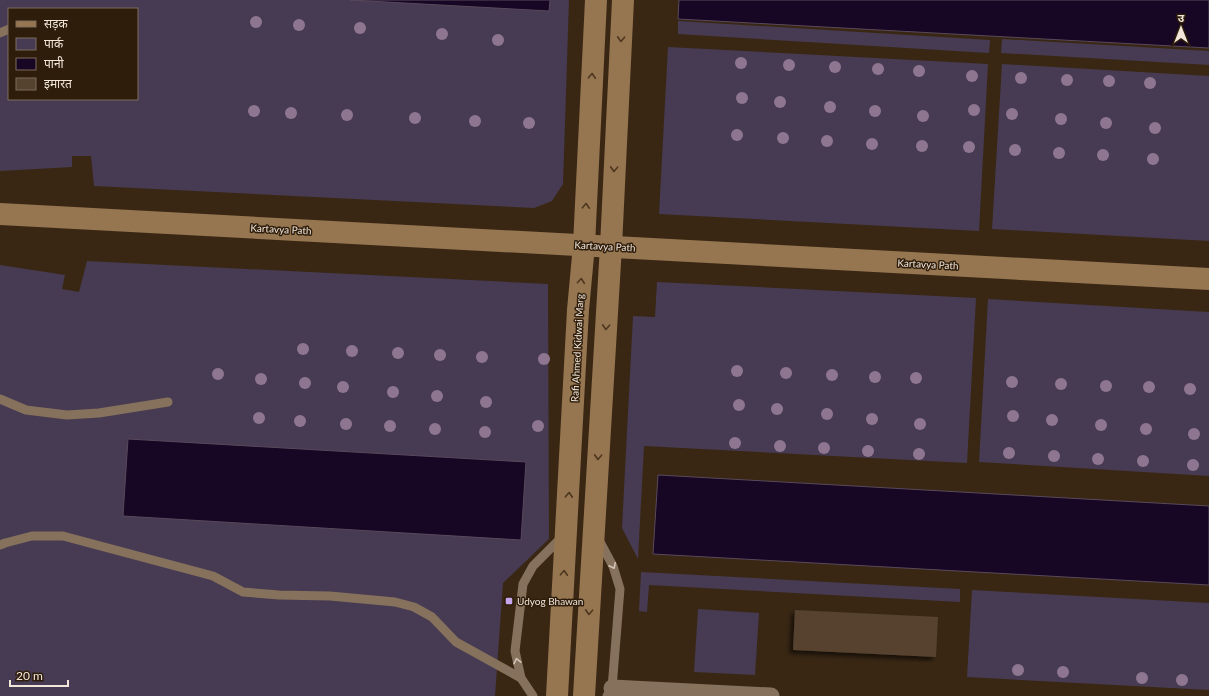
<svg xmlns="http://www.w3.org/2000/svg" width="1209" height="696" viewBox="0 0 1209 696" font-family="Lato,'Noto Sans Devanagari',sans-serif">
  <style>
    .green { fill: #463b52; fill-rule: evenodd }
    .water { fill: #170624; stroke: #59495b }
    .building { fill: #56432f; filter: url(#shadow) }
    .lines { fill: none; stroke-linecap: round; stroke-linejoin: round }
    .lane { stroke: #86715c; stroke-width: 9 }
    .street { stroke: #86715c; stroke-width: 17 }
    .secondary { stroke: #967551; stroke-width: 22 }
    .tree { fill: #8f7690 }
    .oneway { stroke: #4d371f }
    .oneway2 { stroke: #d2c3b5 }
    .poi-dot { fill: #c9a5ee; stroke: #2e1d0a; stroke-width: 1.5 }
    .labels { text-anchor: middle; stroke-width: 3; stroke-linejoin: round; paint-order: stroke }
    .street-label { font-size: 10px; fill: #f2e6db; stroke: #2e1d0a }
    .poi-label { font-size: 10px; fill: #f2e6db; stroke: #2e1d0a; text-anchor: start }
  </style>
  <defs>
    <filter id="shadow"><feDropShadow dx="-3.5" dy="3.5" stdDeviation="2" flood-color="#0009"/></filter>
  </defs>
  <rect width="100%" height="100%" fill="#392714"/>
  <g class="green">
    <path d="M0,0H569L563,184L552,201L534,208L94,186L91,156H72V167L0,171ZM9,9H137V99H9Z"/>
    <path d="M678,21L990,40L989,53L678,34Z"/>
    <path d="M1002,39L1209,51V65L1001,53Z"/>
    <path d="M668,47L988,64L979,231L659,214Z"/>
    <path d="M1002,64L1209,76V241L992,229Z"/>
    <path d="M87,261L548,284L549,539L503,583L495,696H0V265L65,275L62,289L79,292Z"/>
    <path d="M657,282L976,298L967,463L644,446L638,559L622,528L633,316L655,317Z"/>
    <path d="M988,299L1209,312V476L979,462Z"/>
    <path d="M641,572L960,589V602L649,585L647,612L639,611Z"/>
    <path d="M972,590L1209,603V690L967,677Z"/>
    <path d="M698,609L759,613L755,675L694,672Z"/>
  </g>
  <g class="water">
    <path d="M350,0H550L549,11Z"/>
    <path d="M679,0H1209V48L678,19Z"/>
    <path d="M128,439L526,462L521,540L123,516Z"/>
    <path d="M658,475L1209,506V585L653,554Z"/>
  </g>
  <path class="building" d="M795,610L938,617L936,657L793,650Z"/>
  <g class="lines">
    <g class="lane">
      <path d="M0,33L9,29"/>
      <path d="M0,399L26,410L67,415L99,413L168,402"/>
      <path d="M598,538L613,566L620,589L612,688L607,696"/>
      <path d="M0,545L5,543L32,536H63L213,576L243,592L279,595L330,596L395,602L414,607L432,617L456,642L521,678"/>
      <path d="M533,696L521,678L515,651L523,584L533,566L562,537"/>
    </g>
    <path class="street" d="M612,688L771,696"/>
    <g class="secondary">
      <path d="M0,214L1209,279"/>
      <path d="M557,696L578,310L584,245L596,0"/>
      <path d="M584,696L611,246L623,0"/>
    </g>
  </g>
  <g class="tree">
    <circle cx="256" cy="22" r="6"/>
    <circle cx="299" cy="25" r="6"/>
    <circle cx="360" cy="28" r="6"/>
    <circle cx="442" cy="34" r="6"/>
    <circle cx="498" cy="40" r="6"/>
    <circle cx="741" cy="63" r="6"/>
    <circle cx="789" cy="65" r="6"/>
    <circle cx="835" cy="67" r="6"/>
    <circle cx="878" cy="69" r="6"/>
    <circle cx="919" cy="71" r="6"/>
    <circle cx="972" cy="76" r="6"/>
    <circle cx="1021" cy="78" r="6"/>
    <circle cx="1067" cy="80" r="6"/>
    <circle cx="1109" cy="81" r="6"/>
    <circle cx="1150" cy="83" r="6"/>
    <circle cx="742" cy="98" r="6"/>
    <circle cx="780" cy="102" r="6"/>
    <circle cx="830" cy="107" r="6"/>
    <circle cx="974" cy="110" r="6"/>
    <circle cx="254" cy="111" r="6"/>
    <circle cx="875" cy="111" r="6"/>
    <circle cx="291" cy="113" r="6"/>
    <circle cx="1012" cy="114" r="6"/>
    <circle cx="347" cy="115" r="6"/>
    <circle cx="923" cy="116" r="6"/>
    <circle cx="415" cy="118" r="6"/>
    <circle cx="1061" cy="119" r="6"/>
    <circle cx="475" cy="121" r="6"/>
    <circle cx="529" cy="123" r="6"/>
    <circle cx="1106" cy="123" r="6"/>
    <circle cx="1155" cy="128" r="6"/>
    <circle cx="737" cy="135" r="6"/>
    <circle cx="783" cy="138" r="6"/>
    <circle cx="827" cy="141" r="6"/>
    <circle cx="872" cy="144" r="6"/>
    <circle cx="922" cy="146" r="6"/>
    <circle cx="969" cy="147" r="6"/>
    <circle cx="1015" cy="150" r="6"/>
    <circle cx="1059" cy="153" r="6"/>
    <circle cx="1103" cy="155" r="6"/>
    <circle cx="1153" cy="159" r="6"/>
    <circle cx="303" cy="349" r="6"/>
    <circle cx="352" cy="351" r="6"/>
    <circle cx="398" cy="353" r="6"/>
    <circle cx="440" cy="355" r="6"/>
    <circle cx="482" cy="357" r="6"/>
    <circle cx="544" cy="359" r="6"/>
    <circle cx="737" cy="371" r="6"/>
    <circle cx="786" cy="373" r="6"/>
    <circle cx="218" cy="374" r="6"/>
    <circle cx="832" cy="375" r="6"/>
    <circle cx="875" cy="377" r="6"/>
    <circle cx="916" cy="378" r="6"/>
    <circle cx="261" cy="379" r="6"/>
    <circle cx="1012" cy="382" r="6"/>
    <circle cx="305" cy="383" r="6"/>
    <circle cx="1061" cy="384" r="6"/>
    <circle cx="1106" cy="386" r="6"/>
    <circle cx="343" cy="387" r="6"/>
    <circle cx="1149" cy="387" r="6"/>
    <circle cx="1190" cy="389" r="6"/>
    <circle cx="393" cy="392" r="6"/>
    <circle cx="437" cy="396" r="6"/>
    <circle cx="486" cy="402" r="6"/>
    <circle cx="739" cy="405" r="6"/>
    <circle cx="777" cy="409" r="6"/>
    <circle cx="827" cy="414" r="6"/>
    <circle cx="1013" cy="416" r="6"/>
    <circle cx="259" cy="418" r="6"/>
    <circle cx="872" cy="419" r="6"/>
    <circle cx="1052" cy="420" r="6"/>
    <circle cx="300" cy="421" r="6"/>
    <circle cx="346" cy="424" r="6"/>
    <circle cx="920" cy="424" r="6"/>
    <circle cx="1101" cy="425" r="6"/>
    <circle cx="390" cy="426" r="6"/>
    <circle cx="538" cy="426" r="6"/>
    <circle cx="435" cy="429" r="6"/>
    <circle cx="1146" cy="429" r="6"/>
    <circle cx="485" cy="432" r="6"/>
    <circle cx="1194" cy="434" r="6"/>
    <circle cx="735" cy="443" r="6"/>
    <circle cx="780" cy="446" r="6"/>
    <circle cx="824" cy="448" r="6"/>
    <circle cx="868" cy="451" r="6"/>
    <circle cx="1009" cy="453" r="6"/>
    <circle cx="919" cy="454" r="6"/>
    <circle cx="1054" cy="456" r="6"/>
    <circle cx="1098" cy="459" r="6"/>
    <circle cx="1143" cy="461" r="6"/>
    <circle cx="1193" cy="465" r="6"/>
    <circle cx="1018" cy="670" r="6"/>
    <circle cx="1063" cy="672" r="6"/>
    <circle cx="1142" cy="678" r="6"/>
    <circle cx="1182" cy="680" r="6"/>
  </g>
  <defs><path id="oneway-chevron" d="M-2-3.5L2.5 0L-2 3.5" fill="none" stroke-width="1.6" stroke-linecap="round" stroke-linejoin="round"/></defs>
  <g class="oneway">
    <use href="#oneway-chevron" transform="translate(621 39) rotate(93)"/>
    <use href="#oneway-chevron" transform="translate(592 76) rotate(-87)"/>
    <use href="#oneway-chevron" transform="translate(614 169) rotate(93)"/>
    <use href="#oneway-chevron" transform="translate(586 206) rotate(-87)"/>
    <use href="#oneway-chevron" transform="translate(581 281) rotate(-85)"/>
    <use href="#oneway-chevron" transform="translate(606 327) rotate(93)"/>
    <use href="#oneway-chevron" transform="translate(598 457) rotate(93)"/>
    <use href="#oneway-chevron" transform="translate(569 495) rotate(-87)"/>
    <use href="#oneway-chevron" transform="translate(564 573) rotate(-87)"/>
    <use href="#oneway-chevron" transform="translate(589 612) rotate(93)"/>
  </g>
  <g class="oneway2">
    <use href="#oneway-chevron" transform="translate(613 566) rotate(64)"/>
    <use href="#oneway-chevron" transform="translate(517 661) rotate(-102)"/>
  </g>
  <rect class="poi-dot" x="505" y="597" width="8" height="8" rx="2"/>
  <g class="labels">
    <g class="street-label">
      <text transform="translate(281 229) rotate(3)" y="4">Kartavya Path</text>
      <text transform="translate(605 246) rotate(3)" y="4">Kartavya Path</text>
      <text transform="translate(928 264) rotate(3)" y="4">Kartavya Path</text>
      <text transform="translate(577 348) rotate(-87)" y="4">Rafi Ahmed Kidwai Marg</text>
    </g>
    <g class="poi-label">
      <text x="517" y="605">Udyog Bhawan</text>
    </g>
  </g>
  <rect x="8" y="8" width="130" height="92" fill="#2e1d0a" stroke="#7c6d5e"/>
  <rect x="16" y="21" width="20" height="6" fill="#967551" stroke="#7c6d5e"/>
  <text x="44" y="28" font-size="12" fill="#f2e6db">सड़क</text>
  <rect x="16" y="38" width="20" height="12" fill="#463b52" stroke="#7c6d5e"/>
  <text x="44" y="48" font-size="12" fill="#f2e6db">पार्क</text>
  <rect x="16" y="58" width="20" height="12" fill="#170624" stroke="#7c6d5e"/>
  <text x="44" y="68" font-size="12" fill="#f2e6db">पानी</text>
  <rect x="16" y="78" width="20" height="12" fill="#56432f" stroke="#7c6d5e"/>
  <text x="44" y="88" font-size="12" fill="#f2e6db">इमारत</text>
  <g transform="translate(1181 28)" stroke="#2e1d0a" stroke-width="3" paint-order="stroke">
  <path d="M0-3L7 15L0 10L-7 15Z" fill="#f2e6db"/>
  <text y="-6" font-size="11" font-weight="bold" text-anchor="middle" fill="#f2e6db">उ</text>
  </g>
  <path d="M10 680v6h58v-6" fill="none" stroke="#f2e6db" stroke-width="2"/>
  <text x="16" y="680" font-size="12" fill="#f2e6db" stroke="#2e1d0a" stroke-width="3" paint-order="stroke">20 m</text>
</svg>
